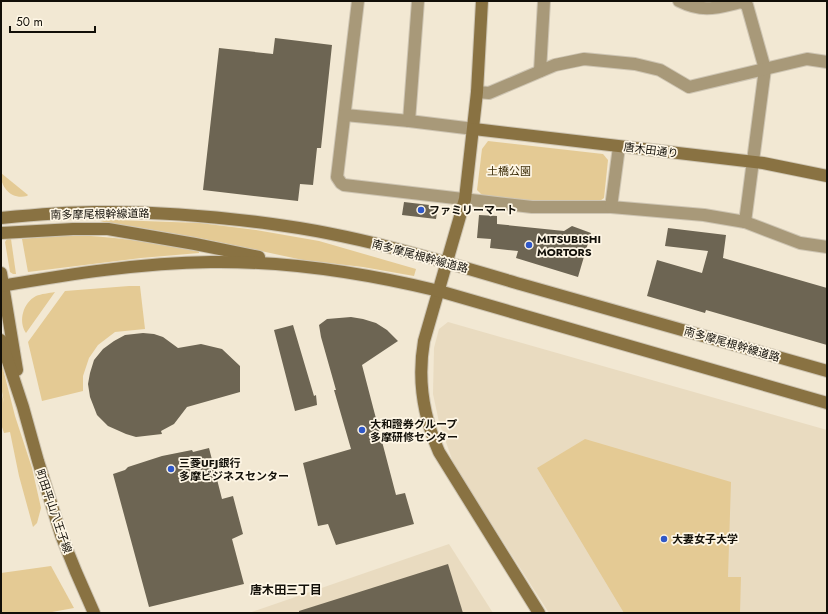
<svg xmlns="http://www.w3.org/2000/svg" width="828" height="614" viewBox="0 0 828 614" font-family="Jost,'Noto Sans JP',sans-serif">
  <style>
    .built { fill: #e9dbc0 }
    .green { fill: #e4ca94 }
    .building { fill: #6d6553 }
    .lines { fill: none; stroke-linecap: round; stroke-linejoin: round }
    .street-casing { stroke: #cec5b3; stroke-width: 14 }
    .secondary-casing { stroke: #cec5b3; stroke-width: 14 }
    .street { stroke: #a89979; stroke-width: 12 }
    .secondary { stroke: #897242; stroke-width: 12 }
    .poi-dot { fill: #3058c8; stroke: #fef6e5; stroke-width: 1.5 }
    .labels { text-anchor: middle; stroke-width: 3.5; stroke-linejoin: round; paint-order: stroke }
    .street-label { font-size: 11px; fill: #120f08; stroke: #fef6e5 }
    .park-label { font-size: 11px; fill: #3e2f0b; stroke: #fef6e5 }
    .poi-label { font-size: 11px; font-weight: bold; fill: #120f08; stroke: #fef6e5; text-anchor: start }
    .neighbourhood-label { font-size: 12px; font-weight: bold; fill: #120f08; stroke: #fef6e5 }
  </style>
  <rect width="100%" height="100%" fill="#f2e8d3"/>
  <g class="built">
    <path d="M448,322L827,430V613H549L454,465L439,422L433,394L434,348L439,329Z"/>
    <path d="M449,544L493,613H249Z"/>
  </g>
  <g class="green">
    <path d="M488,141L603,154L608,160L604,198L597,203L541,202L483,196L477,190L482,149Z"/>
    <path d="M1,173L28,195L27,196C12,200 0,188 1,173Z"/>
    <path d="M115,220L200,223L256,230L319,241L416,269L414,276L363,267L303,260L204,239L137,227L116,225L100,221Z"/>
    <path d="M63,235C109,235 154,243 199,251V253L141,258L28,272L22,239Z"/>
    <path d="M7,239H11L16,274H13L10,272L5,242Z"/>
    <path d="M129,286H140L145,329L115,332L98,345L89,358L83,376V391L42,401L28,342L65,291Z"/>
    <path d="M55,292L26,333C18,321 23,303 36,296C41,294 49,293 55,292Z"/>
    <path d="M1,361L15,416L32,468L41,508L37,523L33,527L19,476L10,432L4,433L1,424V391L4,403L1,386Z"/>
    <path d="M585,439L731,482L728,577H741L740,613H624L537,468Z"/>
    <path d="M51,566L74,608L52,612L1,613V573Z"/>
  </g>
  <g class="building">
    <path d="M275,38L332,45L321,148H317L313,185L300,184L298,201L203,190L219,48L273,54Z"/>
    <path d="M404,202L438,206L436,219L402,215Z"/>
    <path d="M479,215L497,216V224L564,231L572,226L591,233L578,277L516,258L518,251L490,248L491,239L477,238Z"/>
    <path d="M668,228L726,235L723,258L827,288V345L706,310L705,313L647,296L657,260L702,273L708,251L665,246Z"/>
    <path d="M351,317L363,319L376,323L387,330L398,341L362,365L396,495L405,493L414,524L336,545L328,524L318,526L303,463L351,449L334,390H336L321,337L319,325L327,319Z"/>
    <path d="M293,325L314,396L316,395L317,405L295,411L274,330Z"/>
    <path d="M143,333L154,334L163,337L178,348L201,344L222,349L240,366V392L187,407L174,424L161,431L162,434L136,437L126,434L108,426L97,415L90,397L88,384L90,373L94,360L103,349L114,341L125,335Z"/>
    <path d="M209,448L222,499L233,496L243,534L232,539L244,584L149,607L113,474L125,470L128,467L162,456L192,450L193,452Z"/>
    <path d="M448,564L463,613H299V611Z"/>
  </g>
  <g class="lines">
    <defs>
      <g id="street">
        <path d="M358,1L337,177L341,183L344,185L532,207H611L704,215L745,222L800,243L827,247"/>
        <path d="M679,1C703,13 716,8 741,2L747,5L765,69L745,222"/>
        <path d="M540,71L544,1"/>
        <path d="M477,92L489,93L555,65L584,59L635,64L660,70L689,87L807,59L827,62"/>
        <path d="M345,115L409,121L474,129"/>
        <path d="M409,121L418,1"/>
        <path d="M611,207L619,147"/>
      </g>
      <g id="secondary">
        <path d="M482,1L477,92L465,199L424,341C417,381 423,416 439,452L539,613"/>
        <path d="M474,129L763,163L827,176"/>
        <path d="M1,218C32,215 63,212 94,212C154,211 213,216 272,224C357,235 439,260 520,284C623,313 725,342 827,371"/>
        <path d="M1,233L73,229H108L195,244L259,257"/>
        <path d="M1,273L17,370"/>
        <path d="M1,286C71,274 140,263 211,262C288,261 365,273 439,291L827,403"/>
        <path d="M1,340L23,407L38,461L61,535L76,572L94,613"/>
      </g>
    </defs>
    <use href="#street" class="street-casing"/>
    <use href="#secondary" class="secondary-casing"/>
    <use href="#street" class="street"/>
    <use href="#secondary" class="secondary"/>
  </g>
  <g class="poi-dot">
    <circle cx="421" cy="210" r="4"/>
    <circle cx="529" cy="245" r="4"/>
    <circle cx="362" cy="430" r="4"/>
    <circle cx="171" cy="469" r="4"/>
    <circle cx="664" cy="539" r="4"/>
  </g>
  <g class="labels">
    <g class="street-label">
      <text transform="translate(651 150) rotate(7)" y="4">唐木田通り</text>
      <text transform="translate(100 214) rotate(-1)" y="4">南多摩尾根幹線道路</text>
      <text transform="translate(420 256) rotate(15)" y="4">南多摩尾根幹線道路</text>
      <text transform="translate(732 344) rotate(16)" y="4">南多摩尾根幹線道路</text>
      <text transform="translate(54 511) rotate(71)" y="4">町田平山八王子線</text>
    </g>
    <g class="park-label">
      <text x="509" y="175">土橋公園</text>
    </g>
    <g class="poi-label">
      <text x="429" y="214">ファミリーマート</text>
      <text x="537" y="243">MITSUBISHI<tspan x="537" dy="13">MORTORS</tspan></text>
      <text x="370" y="428">大和證券グループ<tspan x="370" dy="13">多摩研修センター</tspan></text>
      <text x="179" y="467">三菱UFJ銀行<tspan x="179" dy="13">多摩ビジネスセンター</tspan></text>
      <text x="672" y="543">大妻女子大学</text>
    </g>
    <g class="neighbourhood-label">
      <text x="286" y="594">唐木田三丁目</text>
    </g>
  </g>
  <rect width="828" height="614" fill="none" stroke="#120f08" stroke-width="4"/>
  <path d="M10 26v6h85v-6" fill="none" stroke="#120f08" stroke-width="2"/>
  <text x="16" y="26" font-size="12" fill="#120f08" stroke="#fef6e5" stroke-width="3" paint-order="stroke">50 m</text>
</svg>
